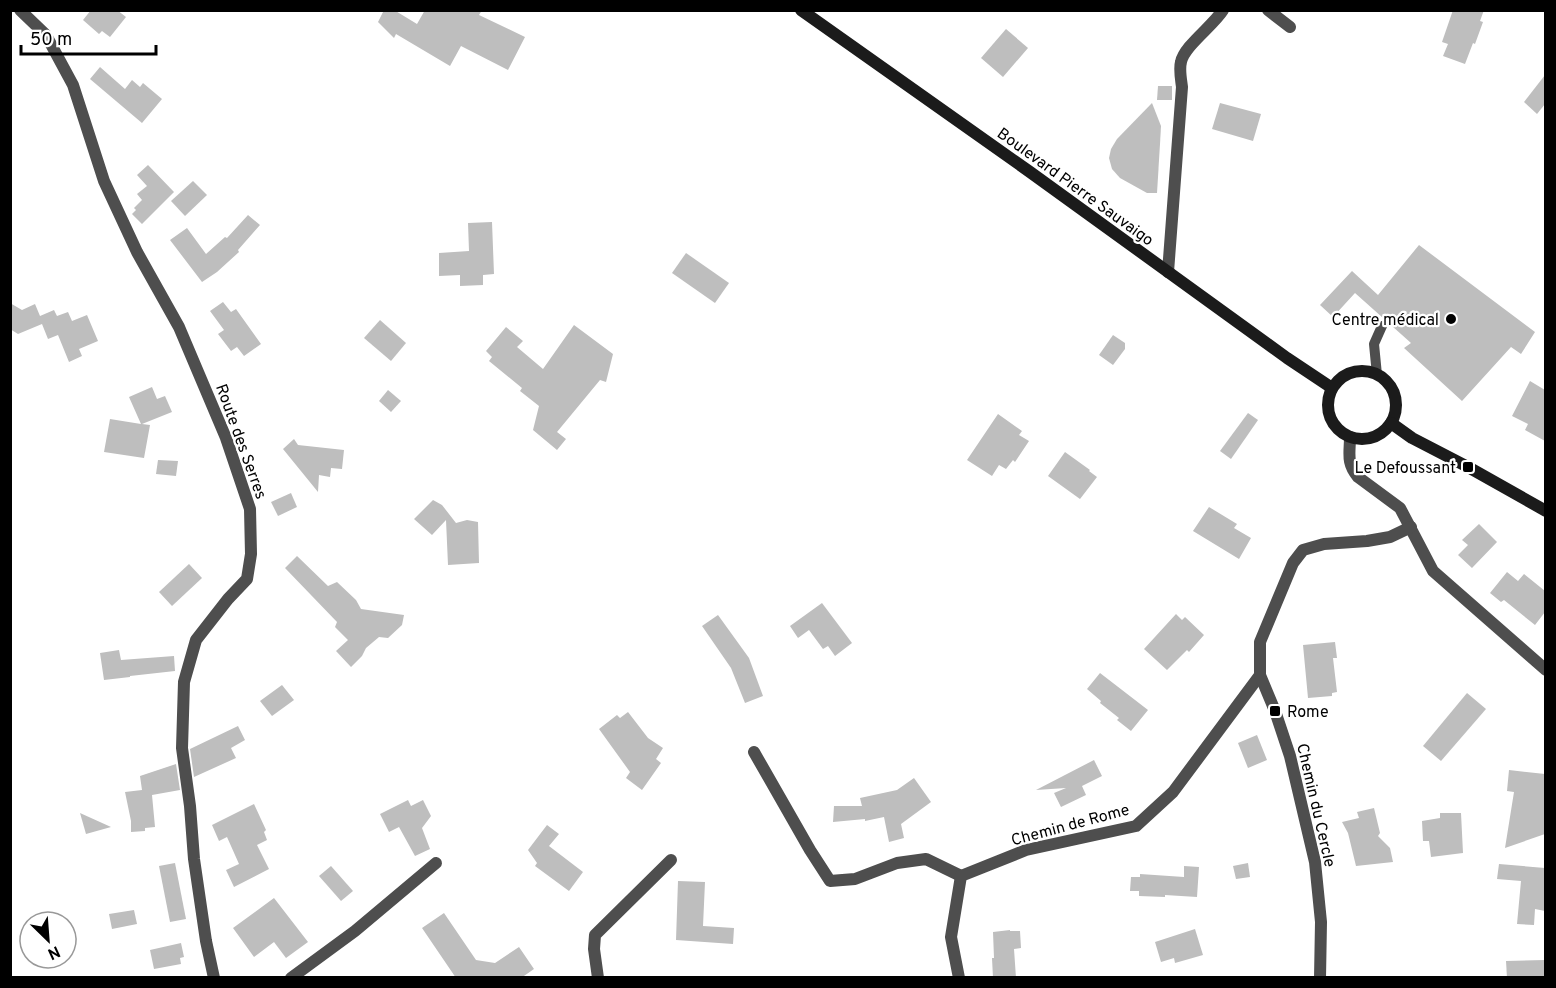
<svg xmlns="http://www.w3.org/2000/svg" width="1556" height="988" viewBox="0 0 1556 988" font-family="Overpass,sans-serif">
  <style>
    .building { fill: #bebebe }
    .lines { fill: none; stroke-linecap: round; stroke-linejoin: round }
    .service { stroke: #4e4e4e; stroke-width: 10 }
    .minor { stroke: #4e4e4e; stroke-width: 12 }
    .secondary { stroke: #1b1b1b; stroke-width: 12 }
    .poi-dot { fill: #000; stroke: #fff; stroke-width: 2 }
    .labels { text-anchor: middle; stroke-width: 4.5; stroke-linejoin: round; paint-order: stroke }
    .street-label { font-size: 16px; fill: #000; stroke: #fff }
    .poi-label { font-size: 16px; fill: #000; stroke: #fff; text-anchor: end }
  </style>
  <rect width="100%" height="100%" fill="#fff"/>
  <g class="building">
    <path d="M91,10H117L126,17L110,37L102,31L99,34L83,20Z"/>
    <path d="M384,10H394L417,24L425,10H482L479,15L525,37L508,70L461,46L450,66L396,34L394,38L378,22Z"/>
    <path d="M1453,10H1484L1480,21L1483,22L1475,44L1473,43L1465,64L1443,56L1448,44L1442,42Z"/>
    <path d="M1006,29L1028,48L1003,77L981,58Z"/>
    <path d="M100,67L125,89L132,80L140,87L143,83L162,99L142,123L90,79Z"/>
    <path d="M1545,75V104L1537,114L1524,102Z"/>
    <path d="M1158,86H1172V100H1157Z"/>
    <path d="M1152,103L1161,126L1160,144L1157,193H1147L1120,178L1112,169L1109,158L1111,149L1117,139Z"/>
    <path d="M1220,103L1261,114L1253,141L1212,129Z"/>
    <path d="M148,165L174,192L142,224L132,214L136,210L134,208L142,200L137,194L147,186L137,175Z"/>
    <path d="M193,181L207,195L185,216L171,201Z"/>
    <path d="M248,215L260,225L238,250L239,252L217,272L202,282L170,240L187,228L206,254L225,237L227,238Z"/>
    <path d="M492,222L494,274L483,275V285L460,286V275L439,276V253L469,251L468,223Z"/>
    <path d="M1419,245L1535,332L1521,354L1511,347L1462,401L1404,348L1411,343L1355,293L1333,317L1320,305L1352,271L1378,295Z"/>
    <path d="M686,253L729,283L715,303L672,273Z"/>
    <path d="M223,302L231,312L236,309L261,344L244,356L237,347L231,351L218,334L224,330L210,311Z"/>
    <path d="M10,303L22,310L35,304L40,316L54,310L57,316L68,312L72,321L87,315L98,341L79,349L82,356L69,362L58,335L48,339L42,324L18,334L10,329Z"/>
    <path d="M380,320L406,343L391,361L364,338Z"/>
    <path d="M574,325L613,354L606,382L600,380L557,432L566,439L557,450L533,430L539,406L520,391L522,388L489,361L492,357L486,351L506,327L523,341L517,347L543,369Z"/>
    <path d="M1113,335L1125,343V349L1113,365L1099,355Z"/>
    <path d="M1530,381L1545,390V441L1525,430L1528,424L1512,416Z"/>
    <path d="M152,387L157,399L165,396L172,412L142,424L150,425L144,458L104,452L110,419L141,424L129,397Z"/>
    <path d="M388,390L401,401L391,412L379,401Z"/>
    <path d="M1248,413L1258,420L1231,459L1220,451Z"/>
    <path d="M998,414L1022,431L1019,435L1029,441L1015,462L1013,460L1006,469L999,465L992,476L967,460Z"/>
    <path d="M294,439L298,445L344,450L342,469L331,468L330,477L319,475L318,492L283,449Z"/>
    <path d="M1065,452L1090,470L1089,471L1097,477L1080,499L1048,476Z"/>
    <path d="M158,460L178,461L176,476L156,474Z"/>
    <path d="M291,493L297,507L278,516L271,502Z"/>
    <path d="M433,500L442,505L456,523L467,520L478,522L479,563L448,565L446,520L432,535L414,519Z"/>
    <path d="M1209,507L1237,524L1234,528L1251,538L1239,559L1193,531Z"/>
    <path d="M1479,524L1497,542L1472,568L1458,555L1468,545L1462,540Z"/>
    <path d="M297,556L328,586L337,582L356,600L361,609L404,615L402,625L388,638L379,637L366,648L362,656L351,667L336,651L348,640L335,627L337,622L285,568Z"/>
    <path d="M189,564L202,578L172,606L159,592Z"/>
    <path d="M1507,572L1518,581L1524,574L1545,591V612L1535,625L1504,600L1501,602L1490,593Z"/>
    <path d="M822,603L852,643L835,656L828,646L823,649L809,630L798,638L790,626Z"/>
    <path d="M1176,614L1182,620L1185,617L1204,635L1189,652L1187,650L1167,670L1144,649Z"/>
    <path d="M718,615L749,658L763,696L745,703L731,668L702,626Z"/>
    <path d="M1335,642L1337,658H1333L1337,692L1332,693V696L1308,698L1303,645Z"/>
    <path d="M119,650L121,660L174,656L175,671L130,676V677L104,680L100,653Z"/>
    <path d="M1100,673L1148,710L1131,731L1117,720L1119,718L1100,703L1101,701L1087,689Z"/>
    <path d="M282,685L294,700L272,716L260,701Z"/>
    <path d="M1467,693L1486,709L1441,761L1423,746Z"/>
    <path d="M628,712L648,738L663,748L656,759L661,763L642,790L626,778L630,772L599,729L617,715L620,718Z"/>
    <path d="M238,726L245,740L231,748L236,758L194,777L190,749Z"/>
    <path d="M1257,735L1267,760L1248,768L1238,743Z"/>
    <path d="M1094,760L1102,776L1082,786L1086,795L1061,807L1054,793L1066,788L1036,790Z"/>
    <path d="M176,764L180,790L152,795L155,827L145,828V831L131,832V821L125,792L142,790L140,776Z"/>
    <path d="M1509,770L1545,774V834L1505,848L1514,792L1507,791Z"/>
    <path d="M914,778L931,802L901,824L904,838L889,842L884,817L865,821V819L833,822L834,806H862L860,798L897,790Z"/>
    <path d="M408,800L411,806L423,800L431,816L422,828L430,849L415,856L399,827L389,832L380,814Z"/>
    <path d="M254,804L266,830L264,832L267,840L257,845L269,869L234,887L226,870L239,864L227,837L219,841L212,825Z"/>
    <path d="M1374,808L1380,833L1378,836L1390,848L1393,862L1356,866L1348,833L1342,822L1359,818L1357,812Z"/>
    <path d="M80,813L111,827L86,834Z"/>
    <path d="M1440,813H1461L1463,853L1431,857L1429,841H1423L1422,821L1440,818Z"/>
    <path d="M547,825L559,834L549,846L583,872L569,891L535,866L537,863L528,850Z"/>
    <path d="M175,863L186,919L170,922L159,866Z"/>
    <path d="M1248,863L1250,877L1236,879L1233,866Z"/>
    <path d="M1499,864L1545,868V911L1535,909L1534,925L1517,924L1521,881L1497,879Z"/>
    <path d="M331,866L353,891L341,901L319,876Z"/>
    <path d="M1184,866L1199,867L1197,897L1165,895V897L1139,896V891H1130L1131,877H1140V874L1184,877Z"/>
    <path d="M678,881L705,882L703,926L734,928L733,944L676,940Z"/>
    <path d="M274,898L308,942L286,958L274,942L254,957L233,928Z"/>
    <path d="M134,910L137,924L112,929L109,914Z"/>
    <path d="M444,913L476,960L495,963L519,947L534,969L521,978H456L422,928Z"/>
    <path d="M1195,929L1203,955L1175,963L1174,958L1161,962L1155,942Z"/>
    <path d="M1010,930V931H1020L1021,948L1014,949L1016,978H993L992,958H994L993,932Z"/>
    <path d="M181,943L184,957L180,958L181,964L154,969L150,950Z"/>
    <path d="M1545,960V978H1507L1506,961Z"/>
  </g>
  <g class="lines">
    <path class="service" d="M1377,375L1374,344L1382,326"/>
    <g class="minor">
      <path d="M20,10L46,35L73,85L104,181L137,252L179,327L226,438L250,509L251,554L247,579L228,599L196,640L184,682L182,748L190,806L194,859L206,941L214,978"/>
      <path d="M1268,10L1290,27"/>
      <path d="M1168,272L1182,87C1181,79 1179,69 1181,62C1184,46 1213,26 1223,10"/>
      <path d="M1350,437C1350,453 1346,463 1358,477L1400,508L1433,571L1546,670"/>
      <path d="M754,752L810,850L830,881L855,879L897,863L926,859L961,876"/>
      <path d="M291,978L355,931L436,863"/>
      <path d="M598,978L594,949L595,935L671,860"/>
      <path d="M959,978L951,937L961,876L1026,850L1136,826L1173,792L1260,675"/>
      <path d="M1320,978L1321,922L1315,862L1290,756L1275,711L1260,675V642L1293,563L1303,550L1324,544L1367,541L1390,537L1411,527"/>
    </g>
    <g class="secondary">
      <path d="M801,10L1030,172L1287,358L1332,388"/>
      <circle cx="1362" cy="405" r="34"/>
      <path d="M1391,423L1412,438L1468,467L1546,511"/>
    </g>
  </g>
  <g class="poi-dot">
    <circle cx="1451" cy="319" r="6"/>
    <rect x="1462" y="461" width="12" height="12" rx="3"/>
    <rect x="1269" y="705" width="12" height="12" rx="3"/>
  </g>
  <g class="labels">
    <g class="street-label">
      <text transform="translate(1076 186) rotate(36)" y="6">Boulevard Pierre Sauvaigo</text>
      <text transform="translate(242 441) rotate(70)" y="6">Route des Serres</text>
      <text transform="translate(1317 805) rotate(77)" y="6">Chemin du Cercle</text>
      <text transform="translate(1070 824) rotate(-15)" y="6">Chemin de Rome</text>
    </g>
    <g class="poi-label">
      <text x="1439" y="325">Centre médical</text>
      <text x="1456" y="473">Le Defoussant</text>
      <text x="1287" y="717" text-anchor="start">Rome</text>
    </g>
  </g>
  <rect width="1556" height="988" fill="none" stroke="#000000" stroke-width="24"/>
  <g transform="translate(48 940) rotate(155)"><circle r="28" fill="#ffffff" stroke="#999999" stroke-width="1.5"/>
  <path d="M0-4.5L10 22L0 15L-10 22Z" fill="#000000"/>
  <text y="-9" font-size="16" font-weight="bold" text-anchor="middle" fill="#000000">N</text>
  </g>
  <path d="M21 45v9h135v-9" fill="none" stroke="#000000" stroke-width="3"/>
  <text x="30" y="45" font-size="18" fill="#000000" stroke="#ffffff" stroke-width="4.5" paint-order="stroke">50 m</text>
</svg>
